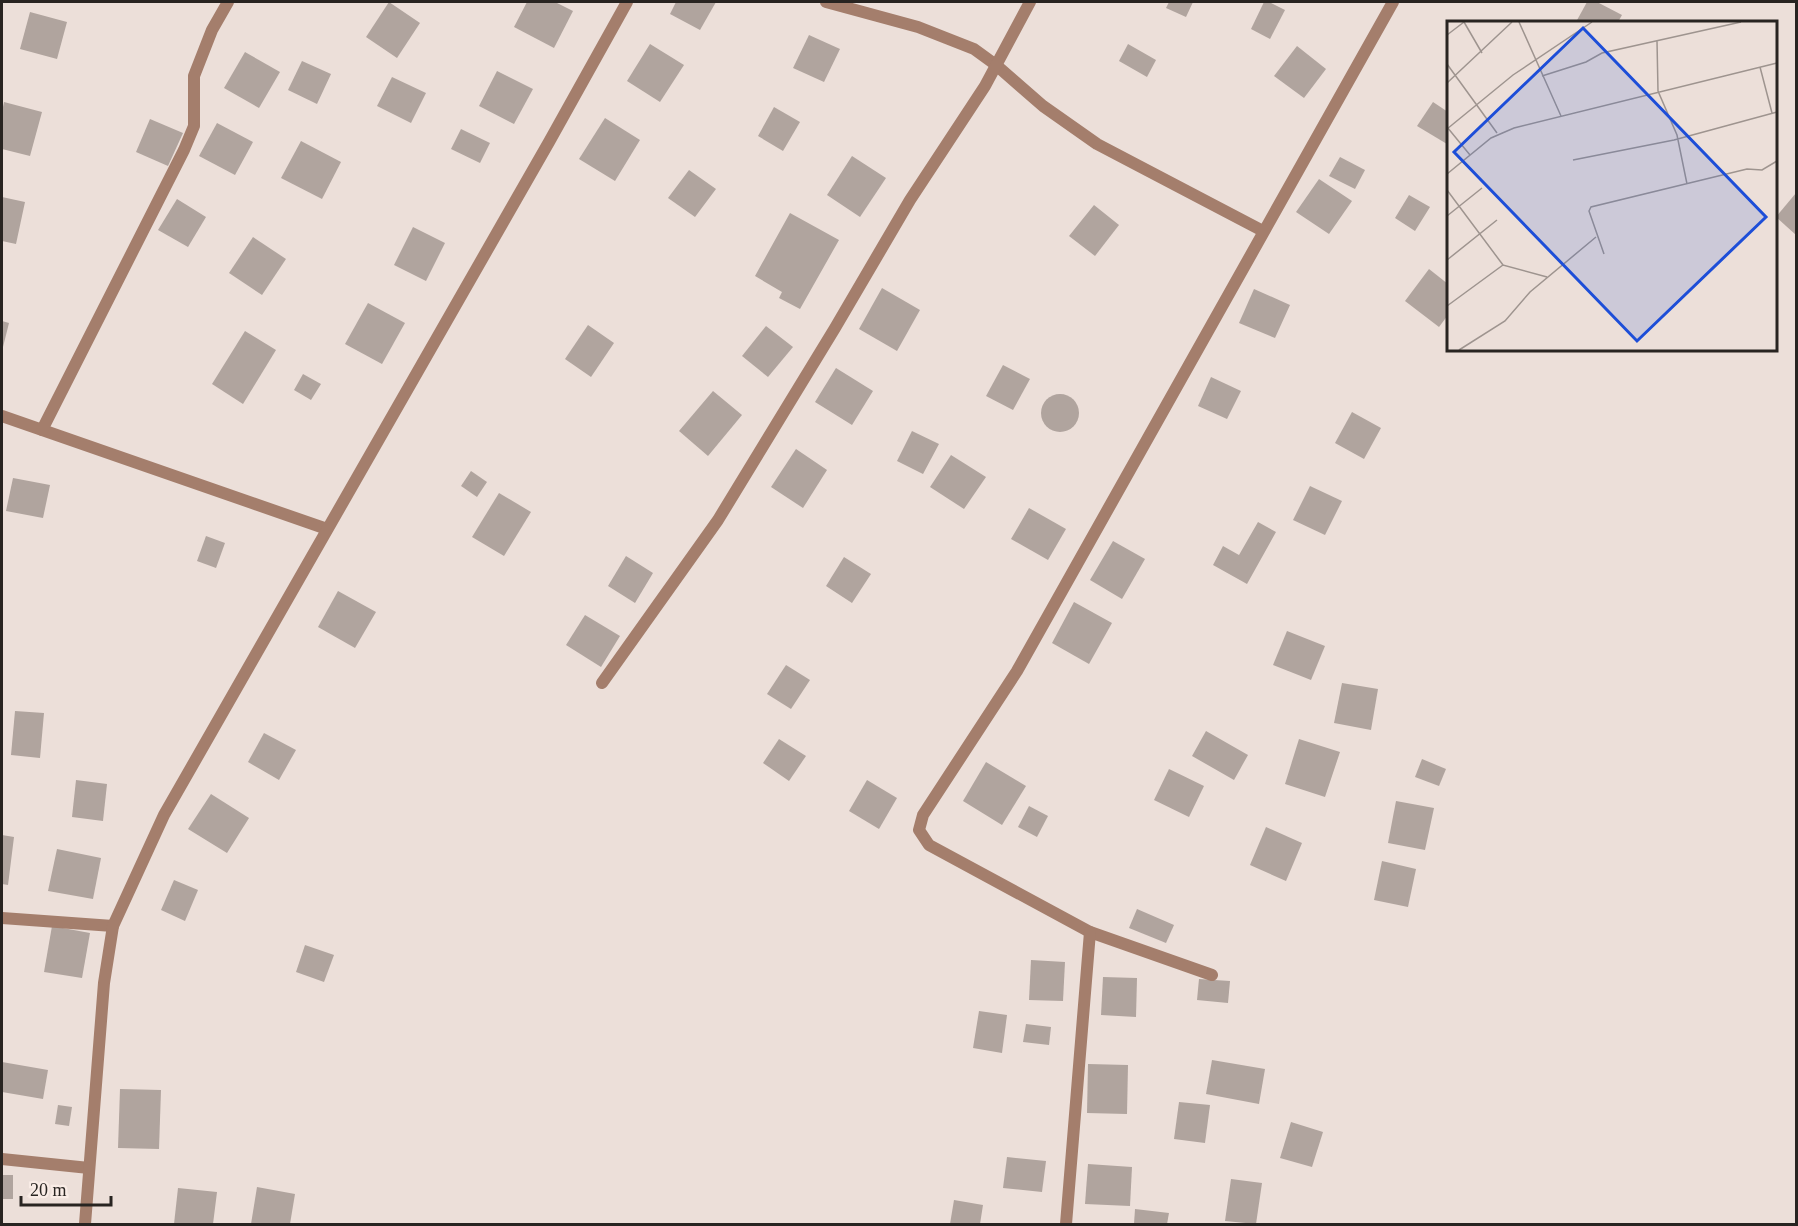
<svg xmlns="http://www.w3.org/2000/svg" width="1798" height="1226" viewBox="0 0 1798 1226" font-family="'Times New Roman',serif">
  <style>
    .building { fill: #b0a49e }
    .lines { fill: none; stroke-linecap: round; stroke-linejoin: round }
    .minor { stroke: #a47e6c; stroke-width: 12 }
    .inset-road { fill: none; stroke: #9e948f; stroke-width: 1.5 }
    .view { fill: #1d4ed8; fill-opacity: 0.15; stroke: #1d4ed8; stroke-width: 3 }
    .inset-edge { fill: none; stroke: #282421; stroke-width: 3 }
  </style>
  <rect width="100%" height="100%" fill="#ecdfd9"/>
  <g class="building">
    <path d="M389,2L420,23L397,58L366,37Z"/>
    <path d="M527,2H555L573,11L554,48L514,27Z"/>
    <path d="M676,2H716L700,30L670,14Z"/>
    <path d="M1169,2H1193L1186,17L1166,8Z"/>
    <path d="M1264,2H1269L1285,10L1270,39L1251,29Z"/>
    <path d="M1587,2H1597L1622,15L1618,22H1576Z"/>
    <path d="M30,12L67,22L57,59L20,49Z"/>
    <path d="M809,35L840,49L824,82L793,68Z"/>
    <path d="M650,44L684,65L660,102L627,81Z"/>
    <path d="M1128,44L1156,60L1147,77L1119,61Z"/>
    <path d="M1297,46L1326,69L1304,98L1274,76Z"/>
    <path d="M245,52L280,72L259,108L224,88Z"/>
    <path d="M302,61L331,74L317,104L288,90Z"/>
    <path d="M497,71L533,89L514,124L479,106Z"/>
    <path d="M392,77L426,93L411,123L377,106Z"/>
    <path d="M4,102L42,112L30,156L2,149V112Z"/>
    <path d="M1433,102L1448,112V141L1447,144L1417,126Z"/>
    <path d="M774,107L800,122L783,151L758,136Z"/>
    <path d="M605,118L640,140L615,181L579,159Z"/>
    <path d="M150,119L183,133L168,166L136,152Z"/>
    <path d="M217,123L253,142L235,175L199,156Z"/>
    <path d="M461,129L490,143L480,163L451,149Z"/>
    <path d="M301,141L341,162L322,199L281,178Z"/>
    <path d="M852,156L886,178L860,217L827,195Z"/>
    <path d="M1340,157L1365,170L1355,189L1329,176Z"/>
    <path d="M689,170L716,189L695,217L668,198Z"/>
    <path d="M1319,179L1352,201L1329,234L1296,212Z"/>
    <path d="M1796,193V235L1776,217Z"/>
    <path d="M1409,195L1430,207L1415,231L1395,218Z"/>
    <path d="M2,197L25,202L16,244L2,241Z"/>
    <path d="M177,199L206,217L188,247L158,230Z"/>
    <path d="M1094,205L1119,225L1095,256L1069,236Z"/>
    <path d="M790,213L839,240L800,309L779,298L782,292L755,276Z"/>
    <path d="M413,227L445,243L426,281L394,265Z"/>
    <path d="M253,237L286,259L262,295L229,273Z"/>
    <path d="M1429,269L1448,284V315L1439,327L1405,301Z"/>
    <path d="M882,288L920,310L897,351L859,329Z"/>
    <path d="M1254,289L1290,305L1275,338L1239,323Z"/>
    <path d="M368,303L405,323L382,364L345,344Z"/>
    <path d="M2,321L9,323L2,351Z"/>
    <path d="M588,325L614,343L591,377L565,359Z"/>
    <path d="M766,326L793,347L768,377L742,356Z"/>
    <path d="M245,331L276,350L243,404L212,384Z"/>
    <path d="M1003,365L1030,379L1013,410L986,396Z"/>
    <path d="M836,368L873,391L852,425L815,402Z"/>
    <path d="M303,374L321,384L311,400L294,390Z"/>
    <path d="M1211,377L1241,391L1227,419L1198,406Z"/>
    <path d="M713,391L742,415L708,456L679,431Z"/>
    <circle cx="1060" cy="413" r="19"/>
    <path d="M1352,412L1381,428L1364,459L1335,443Z"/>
    <path d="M912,431L939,444L923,474L897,461Z"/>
    <path d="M796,449L827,470L803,508L771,487Z"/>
    <path d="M951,455L986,477L964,509L930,487Z"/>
    <path d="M471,471L487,482L477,497L461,486Z"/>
    <path d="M13,478L50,485L43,518L6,511Z"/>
    <path d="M1310,486L1342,501L1325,535L1293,520Z"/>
    <path d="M499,493L531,512L504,556L472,537Z"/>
    <path d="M1029,508L1066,529L1048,560L1011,539Z"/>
    <path d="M1258,522L1276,532L1247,584L1213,565L1223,546L1239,555Z"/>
    <path d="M206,536L225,543L216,568L197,561Z"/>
    <path d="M1113,541L1145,559L1122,599L1090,580Z"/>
    <path d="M626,556L653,573L635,603L608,586Z"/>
    <path d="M844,557L871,574L852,603L826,586Z"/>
    <path d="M338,591L376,612L355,648L318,627Z"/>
    <path d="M1074,602L1112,623L1089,664L1052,643Z"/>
    <path d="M585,615L620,636L601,667L566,645Z"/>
    <path d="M1287,631L1325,646L1311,680L1273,665Z"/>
    <path d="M786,665L810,680L791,709L767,694Z"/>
    <path d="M1342,683L1378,689L1371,730L1334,723Z"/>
    <path d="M15,711L44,713L40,758L11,755Z"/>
    <path d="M1206,731L1248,755L1234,780L1192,756Z"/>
    <path d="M264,733L296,750L279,780L248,762Z"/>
    <path d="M779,739L806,756L789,781L763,763Z"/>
    <path d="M1299,739L1340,752L1325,797L1285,784Z"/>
    <path d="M1422,759L1446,769L1439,786L1415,777Z"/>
    <path d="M986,762L1026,786L1002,825L963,801Z"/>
    <path d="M1169,769L1204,786L1189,817L1154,800Z"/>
    <path d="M76,780L107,784L103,821L72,817Z"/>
    <path d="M867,780L897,798L879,829L849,811Z"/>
    <path d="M211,794L249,818L227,853L188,829Z"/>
    <path d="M1396,801L1434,808L1425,850L1388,843Z"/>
    <path d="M1029,806L1048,816L1037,837L1018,827Z"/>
    <path d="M1266,827L1302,843L1286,881L1250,865Z"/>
    <path d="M2,835L14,837L8,885L2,884Z"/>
    <path d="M57,849L101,858L93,899L48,891Z"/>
    <path d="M1382,861L1416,869L1408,907L1374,900Z"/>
    <path d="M174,880L198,890L185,921L161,910Z"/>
    <path d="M1137,909L1174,925L1166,943L1129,928Z"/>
    <path d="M52,926L90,933L82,978L44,972Z"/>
    <path d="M305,945L334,955L324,982L296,972Z"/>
    <path d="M1031,960L1065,962L1063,1001L1029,1000Z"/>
    <path d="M1103,977L1137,978L1136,1017L1101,1015Z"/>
    <path d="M1199,979L1230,981L1228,1003L1197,1000Z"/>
    <path d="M979,1011L1007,1015L1002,1053L973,1048Z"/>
    <path d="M1026,1024L1051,1027L1049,1045L1023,1042Z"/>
    <path d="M1212,1060L1265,1069L1259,1104L1206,1094Z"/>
    <path d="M2,1062L48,1070L43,1099L2,1092Z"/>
    <path d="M1088,1064L1128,1065L1127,1114L1087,1113Z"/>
    <path d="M120,1089L161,1090L159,1149L118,1148Z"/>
    <path d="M1179,1102L1210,1105L1205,1143L1174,1139Z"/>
    <path d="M58,1105L72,1107L69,1126L55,1124Z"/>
    <path d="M1291,1122L1323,1132L1312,1167L1280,1158Z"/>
    <path d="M1007,1157L1046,1161L1042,1192L1003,1188Z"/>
    <path d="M1088,1164L1132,1167L1130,1206L1085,1204Z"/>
    <rect x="2" y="1175" width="11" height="24"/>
    <path d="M1231,1179L1262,1183L1256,1224L1225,1221Z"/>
    <path d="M257,1187L295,1194L290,1224H251Z"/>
    <path d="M178,1188L217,1192L213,1224H174Z"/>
    <path d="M954,1200L983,1205L980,1224H950Z"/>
    <path d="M1135,1209L1169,1213L1167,1224H1134Z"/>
  </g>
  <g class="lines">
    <g class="minor">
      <path d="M826,2L918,27L974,49L996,65L1043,106L1097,144L1263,231"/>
      <path d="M2,416L327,529"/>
      <path d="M42,430L184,150L194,126V76L212,30L228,2"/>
      <path d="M602,683L718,520L835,328L910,200L985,86L1030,2"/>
      <path d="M2,918L113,926"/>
      <path d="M1212,975L1090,932L929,845L919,830L923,815L1017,671L1393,2"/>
      <path d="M2,1159L89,1168"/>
      <path d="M85,1224L104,983L113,926L164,815L549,142L627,2"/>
      <path d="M1066,1224L1090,932"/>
    </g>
  </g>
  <g transform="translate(1447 21)">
    <rect width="330" height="330" fill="#ecdfd9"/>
    <path class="inset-road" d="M17,1L35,32M72,1L114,95M0,14L17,1M210,20L211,70L230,114L240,163M0,43L50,112M313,46L325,92M95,55L139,41L155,32L294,1M0,62L65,1M0,106L23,134M0,108L66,54L145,1M126,139L227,119L330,91M0,153L44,117L67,107L330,42M0,169L56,244M0,195L35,167M157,233L142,190L144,186L300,148L315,149L330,140M0,239L50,199M0,285L56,244L100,256M12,329L58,300L83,271L149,216"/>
    <path class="view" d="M136,7L319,196L190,320L7,131Z"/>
    <rect width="330" height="330" class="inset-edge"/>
  </g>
  <rect width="1798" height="1226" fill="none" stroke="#282421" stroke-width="6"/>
  <path d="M21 1196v9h90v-9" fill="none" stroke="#282421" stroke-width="3"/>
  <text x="30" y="1196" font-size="18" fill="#282421" stroke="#f9ece6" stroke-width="4.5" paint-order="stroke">20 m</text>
</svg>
